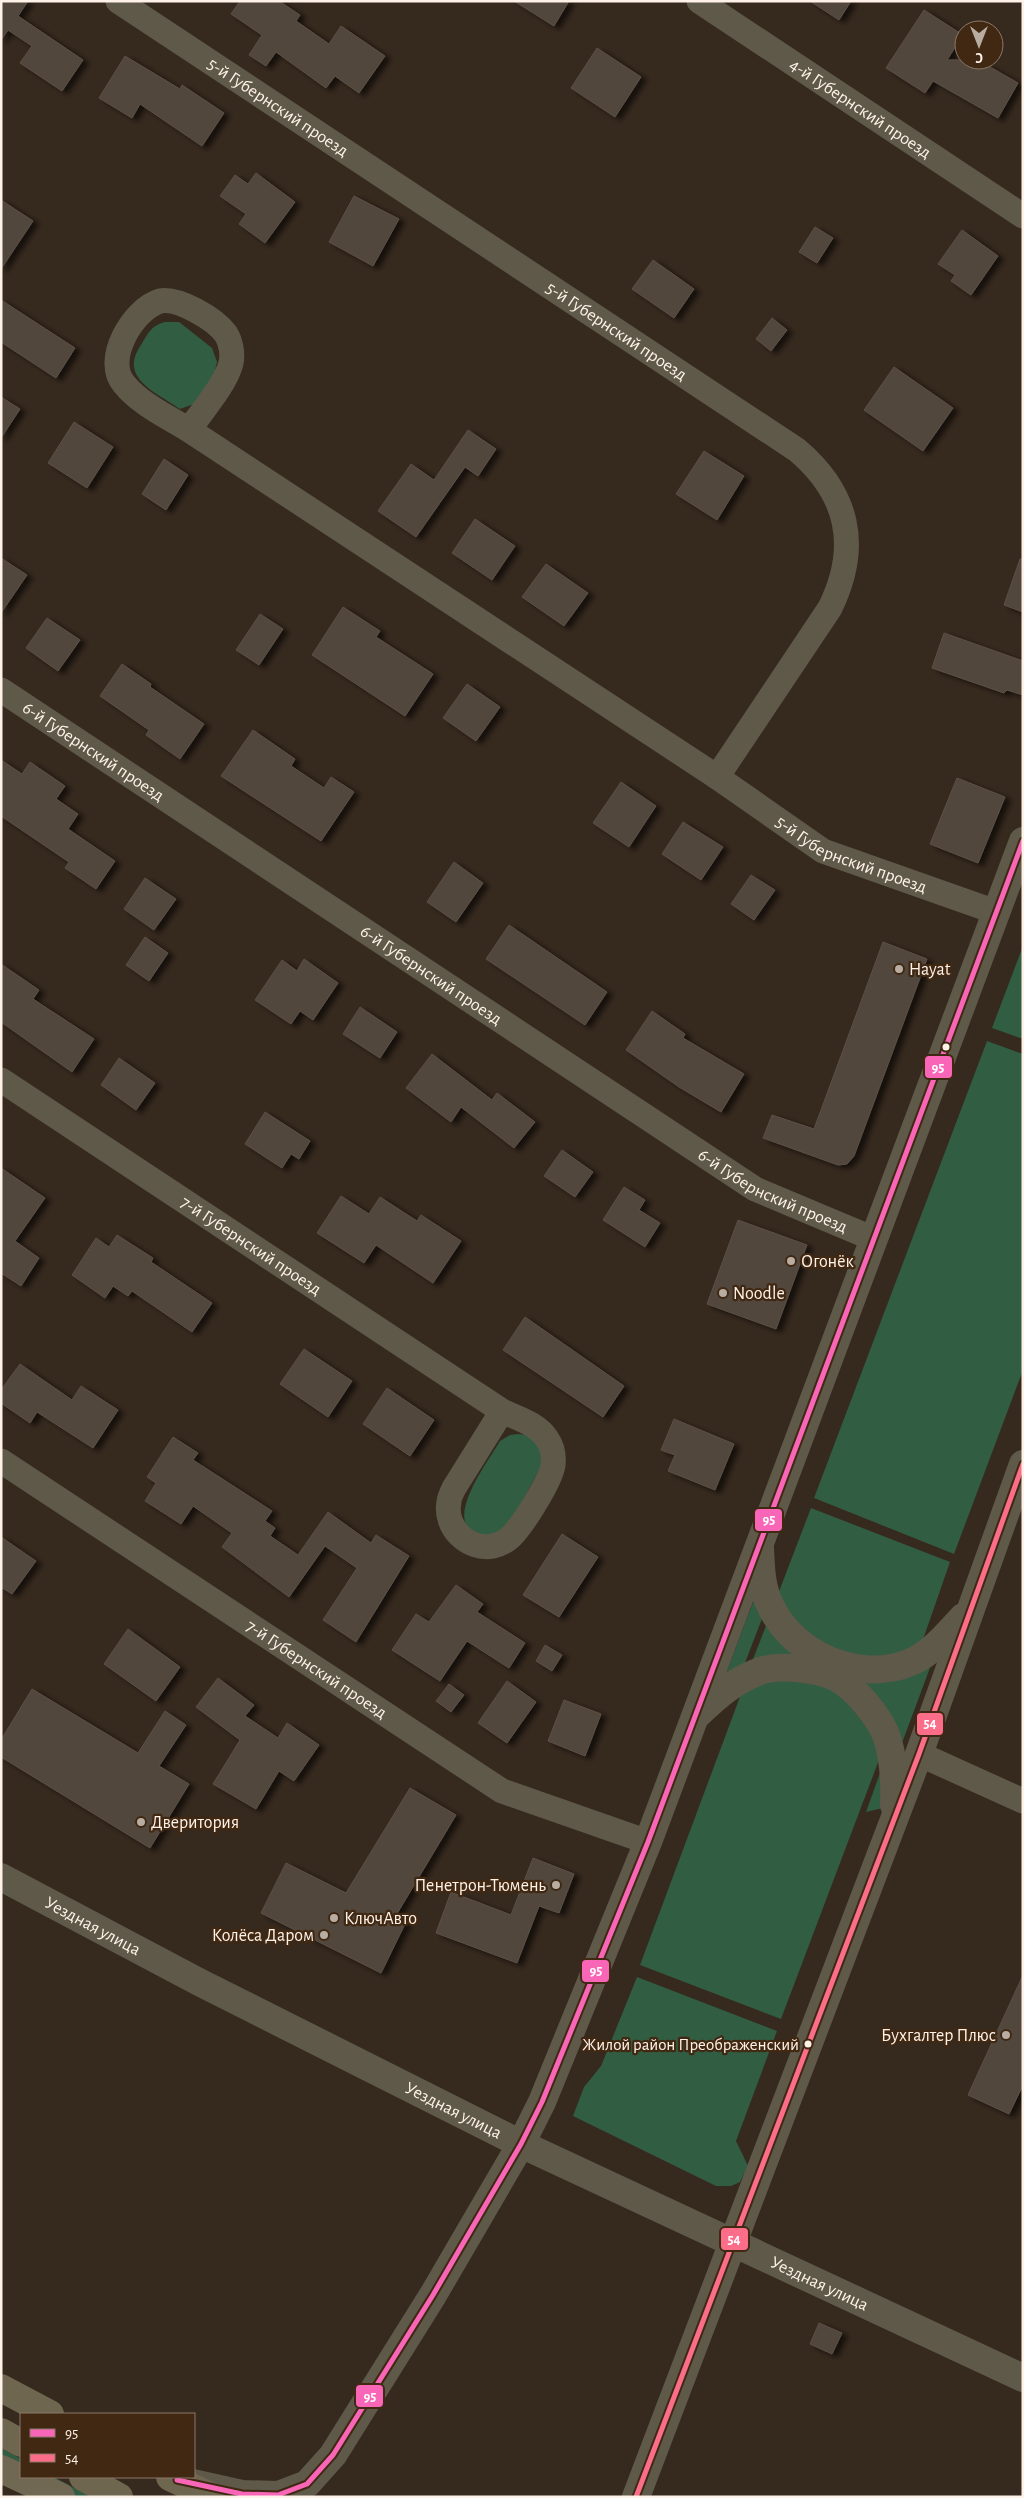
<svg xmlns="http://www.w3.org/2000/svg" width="1024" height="2498" viewBox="0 0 1024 2498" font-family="'Alegreya Sans',sans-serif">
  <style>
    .green { fill: #315d42 }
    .building { fill: #51463c; stroke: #5c5046; filter: url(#shadow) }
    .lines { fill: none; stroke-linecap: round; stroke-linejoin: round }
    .minor { stroke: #5f5949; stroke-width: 25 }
    .tertiary { stroke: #5f5949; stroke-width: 28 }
    .primary { stroke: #706852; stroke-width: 28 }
    .trunk { stroke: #6e664f; stroke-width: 28 }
    .bus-1-casing { stroke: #402813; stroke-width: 9 }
    .bus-2-casing { stroke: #402813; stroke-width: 9 }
    .bus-1 { stroke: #fa66b7; stroke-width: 5 }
    .bus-2 { stroke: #fb6d88; stroke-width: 5 }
    .poi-dot { fill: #b9aca1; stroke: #402813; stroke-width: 2 }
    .bus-dot { fill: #fff2e8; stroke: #402813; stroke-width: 2 }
    .labels { text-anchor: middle; stroke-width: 4.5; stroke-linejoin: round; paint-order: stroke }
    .bus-label { font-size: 17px; fill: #fff2e8; stroke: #402813; text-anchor: end }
    .street-label { font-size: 18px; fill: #fff2e8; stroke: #402813 }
    .poi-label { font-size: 18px; fill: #fff2e8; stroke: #402813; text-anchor: start }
    .line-badge { stroke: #402813; stroke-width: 2 }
    .badge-label { font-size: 14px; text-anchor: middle; font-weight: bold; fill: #fff }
  </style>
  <defs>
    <filter id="shadow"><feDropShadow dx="5.5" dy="3" stdDeviation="2.5" flood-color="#0009"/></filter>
  </defs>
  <rect width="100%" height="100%" fill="#36291e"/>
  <g class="green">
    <path d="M165,322H179L212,348L217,362L214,375L194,404L180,409C156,392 118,378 141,345C149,332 151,326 165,322Z"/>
    <path d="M1023,946V1039L992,1028Z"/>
    <path d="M987,1041L1023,1054V1370L954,1554L814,1498Z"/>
    <path d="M518,1434L527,1435L540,1447L542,1465L509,1525L491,1538C485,1536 474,1534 469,1529C451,1510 489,1460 500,1441L510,1435Z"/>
    <path d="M811,1508L950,1562L920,1648L902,1657L856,1659L797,1629L778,1594Z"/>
    <path d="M756,1594L765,1611L743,1668L724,1679Z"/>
    <path d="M769,1618L810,1660L750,1667Z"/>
    <path d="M931,1665L902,1743C892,1713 881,1697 855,1678Z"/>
    <path d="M779,1679L834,1687L859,1707L882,1752L781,2019L640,1965L741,1694L756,1684Z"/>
    <path d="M884,1762L883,1808L866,1812Z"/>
    <path d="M637,1977L777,2031L736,2141L748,2166L740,2182L731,2186H716L573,2116L584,2087L601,2066Z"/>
    <path d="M1,2448L21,2459V2471L1,2462Z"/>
    <path d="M33,2477H54L91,2497H76Z"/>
  </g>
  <g class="building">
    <path d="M1,1H28L18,16L83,60L62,91L20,63L32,46L8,30L1,40Z"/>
    <path d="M240,1H279L300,15L296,21L329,44L341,26L385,56L359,93L335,76L326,88L276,52L266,66L249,55L262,35L231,14Z"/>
    <path d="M514,1H569L554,26Z"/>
    <path d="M810,1H851L839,20Z"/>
    <path d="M924,10L963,35L947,60H978L1018,83L998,118L933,81L925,93L886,68Z"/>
    <path d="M597,48L641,77L615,117L571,88Z"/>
    <path d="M125,56L180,89L182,85L224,113L202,146L140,104L132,118L99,98Z"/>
    <path d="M256,173L295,202L265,243L239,224L246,214L220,196L235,175L248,184Z"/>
    <path d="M354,196L399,219L373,266L329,242Z"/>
    <path d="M1,200L33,221L1,269Z"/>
    <path d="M815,227L833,238L817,263L799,252Z"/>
    <path d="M962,230L998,256L971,295L951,281L955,275L938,264Z"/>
    <path d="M653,260L694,289L674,318L632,289Z"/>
    <path d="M1,300L75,348L56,378L1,342Z"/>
    <path d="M772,318L787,330L771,351L756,339Z"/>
    <path d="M894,367L953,408L923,451L864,410Z"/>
    <path d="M1,397L20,409L1,438Z"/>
    <path d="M74,422L113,447L87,488L48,463Z"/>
    <path d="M468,430L496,449L478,476L465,467L416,537L378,511L411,464L434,480Z"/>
    <path d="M704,451L744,476L717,520L676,494Z"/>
    <path d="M164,459L188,475L166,510L142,494Z"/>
    <path d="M475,519L515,546L492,580L452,553Z"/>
    <path d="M1,558L27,575L1,613Z"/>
    <path d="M1020,559H1023V612L1004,605Z"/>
    <path d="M546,564L588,593L564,626L522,597Z"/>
    <path d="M343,607L380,631L376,637L433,674L405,716L312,655Z"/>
    <path d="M260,614L283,629L259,665L236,650Z"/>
    <path d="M47,618L80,640L58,671L26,648Z"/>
    <path d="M944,633L1023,661V695L1007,690L1004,693L932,668Z"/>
    <path d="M122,664L151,684L150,687L204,724L180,759L146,735L149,730L100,696Z"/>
    <path d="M467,684L500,707L476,741L443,718Z"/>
    <path d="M253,730L295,759L291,766L324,788L331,777L354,792L321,841L221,776Z"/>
    <path d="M1,760L22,774L30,762L65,786L56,799L78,814L68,829L115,861L96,889L65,868L69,862L1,816Z"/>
    <path d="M957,778L1005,797L978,863L930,844Z"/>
    <path d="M621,782L656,806L629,847L593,823Z"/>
    <path d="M683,822L723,847L701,880L662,854Z"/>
    <path d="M454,862L483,883L456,922L427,902Z"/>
    <path d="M751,875L775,890L754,920L731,904Z"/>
    <path d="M145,878L176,899L154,930L124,909Z"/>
    <path d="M509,925L607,992L585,1025L486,959Z"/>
    <path d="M145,937L168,953L149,981L126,965Z"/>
    <path d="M883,942L927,959L854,1156L847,1164L838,1165L763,1138L772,1115L814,1129Z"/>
    <path d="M304,959L338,983L313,1020L300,1011L291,1024L255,1000L282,960L297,971Z"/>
    <path d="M1,964L39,990L33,999L94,1039L72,1072L1,1022Z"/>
    <path d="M360,1007L397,1032L380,1058L343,1034Z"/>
    <path d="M652,1011L685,1034L683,1038L744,1074L721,1112L679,1087L626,1050Z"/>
    <path d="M432,1054L492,1100L497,1093L535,1122L514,1148L461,1107L451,1122L406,1088Z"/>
    <path d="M119,1058L155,1083L136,1110L101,1085Z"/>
    <path d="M265,1112L310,1141L299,1159L291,1154L282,1168L245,1144Z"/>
    <path d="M562,1150L593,1172L575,1197L544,1176Z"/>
    <path d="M1,1168L45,1198L15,1241L39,1258L21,1286L1,1273Z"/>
    <path d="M624,1187L645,1200L639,1210L660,1223L645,1247L603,1220Z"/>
    <path d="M341,1196L369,1214L380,1197L417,1221L421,1215L461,1241L433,1283L376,1245L364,1263L317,1233Z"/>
    <path d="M738,1220L807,1245L776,1329L707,1304Z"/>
    <path d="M117,1235L153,1258L151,1262L212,1303L192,1332L132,1291L128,1296L113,1286L105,1298L72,1275L96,1238L109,1247Z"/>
    <path d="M525,1317L624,1386L603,1417L503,1350Z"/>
    <path d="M304,1349L352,1381L328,1417L280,1384Z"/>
    <path d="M20,1364L72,1400L81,1386L118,1410L93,1448L37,1412L30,1423L1,1403V1390Z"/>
    <path d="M387,1388L434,1420L410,1456L363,1424Z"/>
    <path d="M674,1419L734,1444L715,1490L668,1471L675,1455L661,1450Z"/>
    <path d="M173,1437L198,1453L193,1460L272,1511L265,1521L275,1528L270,1536L298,1555L328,1512L371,1543L376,1535L409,1556L356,1642L323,1620L357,1568L325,1546L289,1597L222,1547L232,1533L193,1506L181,1524L145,1501L156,1483L147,1477Z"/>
    <path d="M562,1534L598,1557L559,1617L523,1595Z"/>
    <path d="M1,1537L36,1561L12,1594L1,1587Z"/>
    <path d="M456,1585L483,1604L477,1612L525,1643L509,1668L467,1641L440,1681L392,1650L416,1614L429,1622Z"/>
    <path d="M128,1629L180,1667L156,1701L104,1664Z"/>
    <path d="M545,1645L562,1655L552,1671L536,1661Z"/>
    <path d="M218,1678L254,1705L245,1716L278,1738L287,1723L319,1745L294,1781L279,1771L256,1809L213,1784L240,1740L196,1707Z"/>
    <path d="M507,1681L536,1702L507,1743L478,1723Z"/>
    <path d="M449,1684L464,1695L451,1712L436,1701Z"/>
    <path d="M32,1689L138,1753L165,1711L186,1725L159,1766L189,1784L150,1848L1,1757V1740Z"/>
    <path d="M564,1700L601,1714L585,1756L548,1741Z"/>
    <path d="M410,1788L456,1815L395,1917L406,1922L381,1973L261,1913L286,1863L346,1893Z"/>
    <path d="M533,1858L574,1874L559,1913L539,1906L517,1963L436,1933L451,1892L511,1915Z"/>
    <path d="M1023,1975V2085L1009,2114L968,2095Z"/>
    <path d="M819,2323L842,2333L832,2354L810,2344Z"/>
  </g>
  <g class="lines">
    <g class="minor">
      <path id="s1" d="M118,1L797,450C849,494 860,547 830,608L717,777"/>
      <path id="s2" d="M699,1L1023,216"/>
      <path id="s3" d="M189,430C168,417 140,404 124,384C103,360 133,309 160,301C178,297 215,319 226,334C231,342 233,354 231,363C226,384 201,412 189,430L717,777L823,851L996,912"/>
      <path id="s4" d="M1,690L755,1189L874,1239"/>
      <path id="s5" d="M1,1080L502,1411C517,1418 538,1424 547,1439C552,1446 554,1456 553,1465C551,1480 520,1531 507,1540C504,1542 497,1545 493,1546C468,1551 444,1527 449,1502C449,1498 452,1492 454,1488L502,1411"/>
      <path id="s6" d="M1,1461L502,1791L648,1842"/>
      <path d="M919,1754L1023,1801"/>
    </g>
    <g class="tertiary">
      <path d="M760,1548C761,1568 761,1588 771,1607C794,1655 860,1684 911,1662C932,1653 947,1634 963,1617"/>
      <path d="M698,1714C718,1695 734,1681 760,1671C780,1664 817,1669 835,1677C855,1687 882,1719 888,1741C894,1762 895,1783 894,1805"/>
      <path id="s7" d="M1,1877L199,1982L521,2144L1023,2378"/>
      <path d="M188,2482L242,2494L278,2495L307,2484L333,2455L433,2295L521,2144L542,2102L648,1842L1023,841"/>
      <path d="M636,2497L919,1754L1023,1464"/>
    </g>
    <path class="primary" d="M1,2469L61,2497"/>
    <g class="trunk">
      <path d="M1,2388L50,2414"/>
      <path d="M1,2432L21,2443"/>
      <path d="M83,2477L119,2497"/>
      <path d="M170,2477L212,2497"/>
    </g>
    <defs>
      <path id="bus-1" d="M177,2480L242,2494L278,2495L307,2484L333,2455L433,2295L521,2144L542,2102L648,1842L1023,841"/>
      <path id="bus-2" d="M636,2497L919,1754L1023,1464"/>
    </defs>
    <use href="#bus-1" class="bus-1-casing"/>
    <use href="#bus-2" class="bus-2-casing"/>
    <use href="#bus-1" class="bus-1"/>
    <use href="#bus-2" class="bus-2"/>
  </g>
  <g class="poi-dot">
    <circle cx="899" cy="969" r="5"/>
    <circle cx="791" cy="1261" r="5"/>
    <circle cx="723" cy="1293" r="5"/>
    <circle cx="141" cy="1822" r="5"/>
    <circle cx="556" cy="1885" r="5"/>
    <circle cx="334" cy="1918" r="5"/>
    <circle cx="324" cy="1935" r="5"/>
    <circle cx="1006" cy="2035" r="5"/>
  </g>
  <g class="bus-dot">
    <circle cx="946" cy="1047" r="4.5"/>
    <circle cx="808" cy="2044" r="4.5"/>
  </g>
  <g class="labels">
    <g class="bus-label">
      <text x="799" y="2050">Жилой район Преображенский</text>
    </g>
    <g class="street-label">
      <text dy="6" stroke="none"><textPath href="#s1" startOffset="192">5-й Губернский проезд</textPath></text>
      <text dy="6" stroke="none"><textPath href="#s2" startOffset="194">4-й Губернский проезд</textPath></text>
      <text dy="6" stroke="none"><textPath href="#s1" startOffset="598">5-й Губернский проезд</textPath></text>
      <text dy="6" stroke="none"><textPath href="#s4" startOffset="111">6-й Губернский проезд</textPath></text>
      <text dy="6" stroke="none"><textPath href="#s3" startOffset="1156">5-й Губернский проезд</textPath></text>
      <text dy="6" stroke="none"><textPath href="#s4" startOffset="516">6-й Губернский проезд</textPath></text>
      <text dy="6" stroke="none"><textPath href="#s4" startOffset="921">6-й Губернский проезд</textPath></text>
      <text dy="6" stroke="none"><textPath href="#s5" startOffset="300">7-й Губернский проезд</textPath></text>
      <text dy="6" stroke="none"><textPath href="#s6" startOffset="378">7-й Губернский проезд</textPath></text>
      <text dy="6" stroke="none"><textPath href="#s7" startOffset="104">Уездная улица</textPath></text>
      <text dy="6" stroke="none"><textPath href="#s7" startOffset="509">Уездная улица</textPath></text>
      <text dy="6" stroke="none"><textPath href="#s7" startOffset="914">Уездная улица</textPath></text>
    </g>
    <g class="poi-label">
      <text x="909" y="975">Hayat</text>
      <text x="801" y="1267">Огонёк</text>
      <text x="733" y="1299">Noodle</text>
      <text x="151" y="1828">Дверитория</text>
      <text x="546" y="1891" text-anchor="end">Пенетрон-Тюмень</text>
      <text x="344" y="1924">КлючАвто</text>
      <text x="314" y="1941" text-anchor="end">Колёса Даром</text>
      <text x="996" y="2041" text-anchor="end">Бухгалтер Плюс</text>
    </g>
  </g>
  <g class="line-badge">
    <rect x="924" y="1055" width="29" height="24" rx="5" fill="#fa66b7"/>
    <rect x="754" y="1508" width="29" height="24" rx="5" fill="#fa66b7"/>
    <rect x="916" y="1712" width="28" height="24" rx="5" fill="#fb6d88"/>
    <rect x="581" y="1959" width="29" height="24" rx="5" fill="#fa66b7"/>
    <rect x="720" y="2227" width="29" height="24" rx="5" fill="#fb6d88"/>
    <rect x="355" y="2384" width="29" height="24" rx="5" fill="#fa66b7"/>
  </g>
  <g class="badge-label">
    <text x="938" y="1072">95</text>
    <text x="769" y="1524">95</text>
    <text x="930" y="1728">54</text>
    <text x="596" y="1975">95</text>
    <text x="734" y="2244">54</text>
    <text x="370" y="2401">95</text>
  </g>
  <rect width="1024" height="2498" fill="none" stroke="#fff2e8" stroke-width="5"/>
  <rect x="20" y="2413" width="175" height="65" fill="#402813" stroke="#8c7968"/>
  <rect x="30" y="2429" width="25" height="8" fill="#fa66b7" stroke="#8c7968"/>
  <text x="65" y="2438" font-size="15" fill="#fff2e8">95</text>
  <rect x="30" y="2454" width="25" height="8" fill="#fb6d88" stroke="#8c7968"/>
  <text x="65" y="2463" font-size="15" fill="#fff2e8">54</text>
  <g transform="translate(979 45) rotate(180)"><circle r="24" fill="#402813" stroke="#8c7968"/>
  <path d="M0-4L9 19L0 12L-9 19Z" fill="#b9aca1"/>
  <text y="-8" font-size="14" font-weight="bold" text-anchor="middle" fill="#fff2e8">С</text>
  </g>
</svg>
